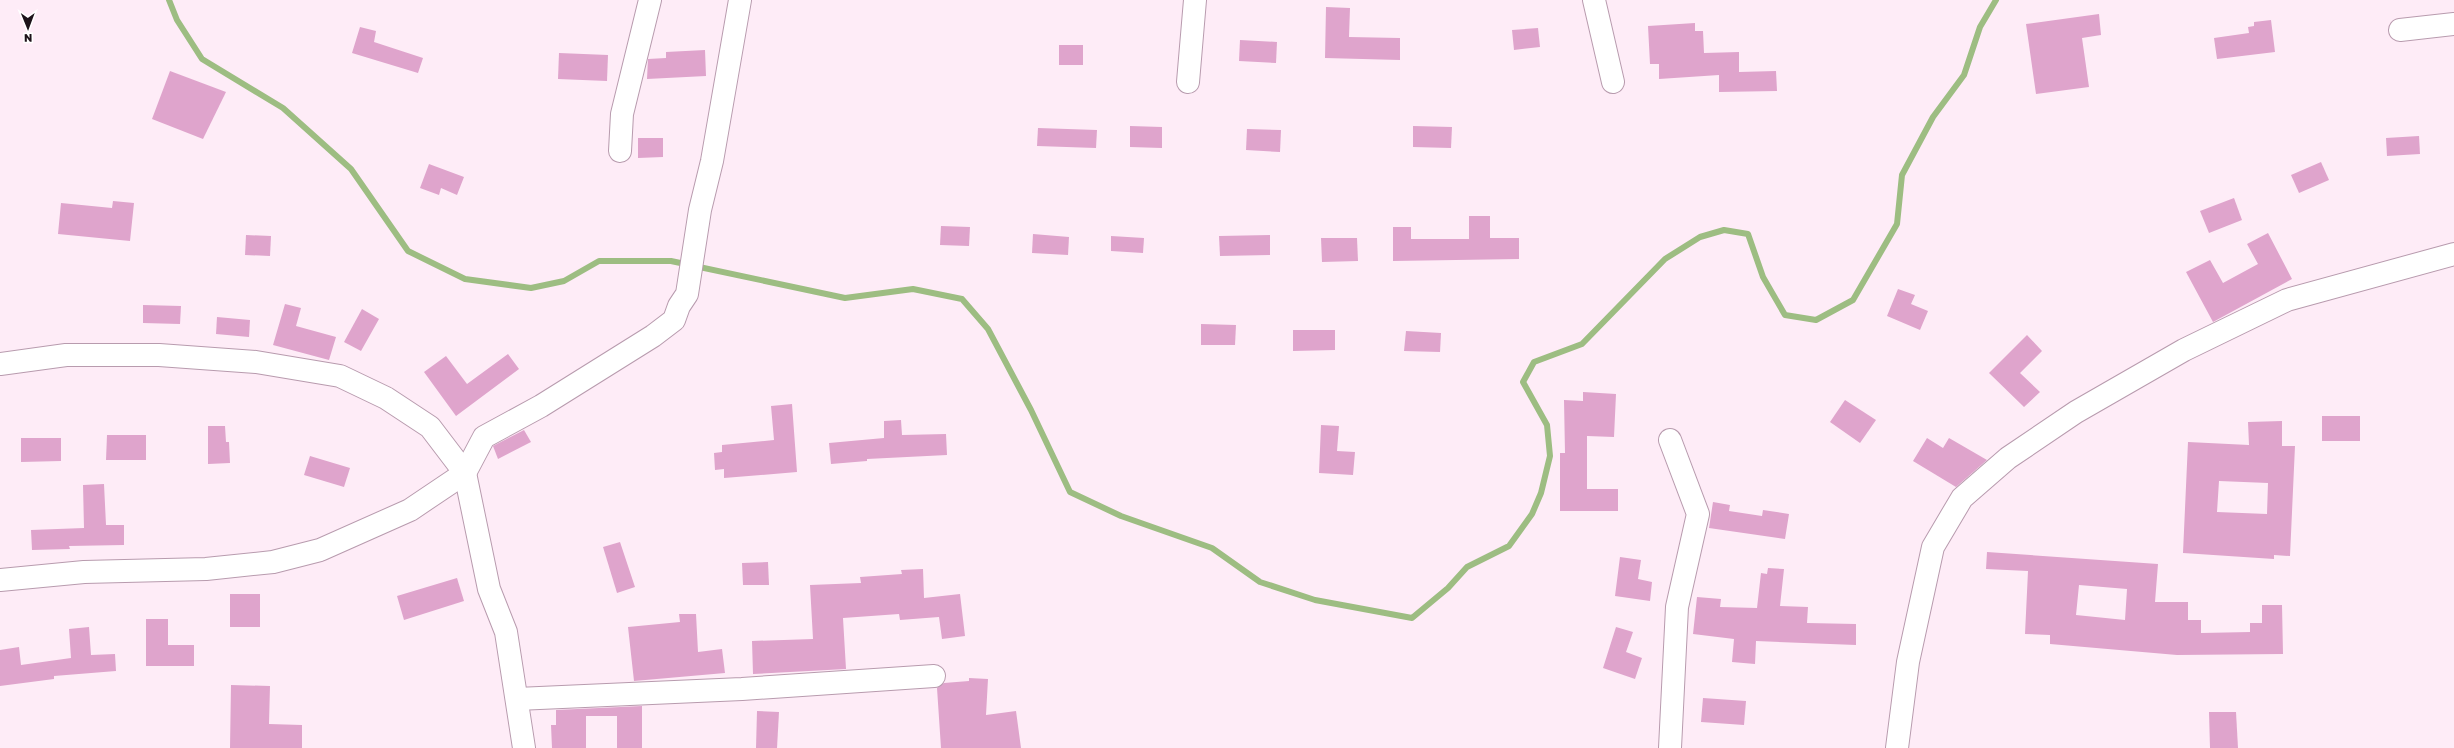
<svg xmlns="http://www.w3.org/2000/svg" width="2454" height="748" viewBox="0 0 2454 748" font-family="'Golos Text',sans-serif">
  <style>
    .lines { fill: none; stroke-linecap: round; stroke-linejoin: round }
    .stream { stroke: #9dbd82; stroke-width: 6 }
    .building { fill: #dfa4cc; fill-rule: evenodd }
    .minor-casing { stroke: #b89bae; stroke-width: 24 }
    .minor { stroke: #fff; stroke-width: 22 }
  </style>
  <rect width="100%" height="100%" fill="#feecf7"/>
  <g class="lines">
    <path class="stream" d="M169,0L177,20L202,59L283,108L351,169L408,251L465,279L531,288L564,281L599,261H671L845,298L913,289L962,299L988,329L1031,410L1070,492L1121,516L1212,548L1260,582L1315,600L1412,618L1448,588L1467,567L1509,546L1532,514L1541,493L1550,456L1547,425L1523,382L1534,362L1582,344L1665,259L1700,237L1724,230L1748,234L1763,277L1785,315L1816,320L1853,300L1897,224L1902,175L1933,117L1964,75L1980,27L1996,0"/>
  </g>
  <g class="building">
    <path d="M1326,7L1350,8L1349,37L1400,38V60L1325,58Z"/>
    <path d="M2099,14L2101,35L2082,38L2089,87L2036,94L2026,24Z"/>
    <path d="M2271,20L2275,52L2217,59L2214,38L2249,33L2248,27L2254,26V22Z"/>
    <path d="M1695,23V31H1703L1704,53L1739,52V72L1776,71L1777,91L1719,92V75L1659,79V64H1650L1648,26Z"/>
    <path d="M360,27L376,31L374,42L423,58L418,73L352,53Z"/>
    <path d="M1538,28L1540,47L1514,50L1512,30Z"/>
    <path d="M1240,40L1277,42L1276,63L1239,61Z"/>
    <rect x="1059" y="45" width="24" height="20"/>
    <path d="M705,50L706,76L647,79L648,59L666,58V52Z"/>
    <path d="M559,53L608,55L607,81L558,79Z"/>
    <path d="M170,71L226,92L203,139L152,119Z"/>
    <path d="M1130,126L1162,127V148L1130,147Z"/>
    <path d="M1413,126L1452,127L1451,148L1413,147Z"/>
    <path d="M1038,128L1097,130L1096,148L1037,146Z"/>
    <path d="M1247,129L1281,130L1280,152L1246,150Z"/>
    <path d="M2419,136L2420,154L2387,156L2386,138Z"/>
    <path d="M638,138H663V157L638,158Z"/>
    <path d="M2321,162L2329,180L2299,193L2291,175Z"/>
    <path d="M429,164L464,177L457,195L441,188L439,195L420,188Z"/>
    <path d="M2234,198L2242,220L2209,233L2200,211Z"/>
    <path d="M113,201L134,203L130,241L58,234L61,203L112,208Z"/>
    <path d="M1469,216H1490V238H1519V259L1393,261V227H1411V239H1469Z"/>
    <path d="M941,226L970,227L969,246L940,245Z"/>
    <path d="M2268,233L2292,279L2213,322L2186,272L2210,260L2223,283L2258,264L2247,244Z"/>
    <path d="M1033,234L1069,237L1068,255L1032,253Z"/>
    <path d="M246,235L271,236L270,256L245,255Z"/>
    <path d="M1270,235V255L1220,256L1219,236Z"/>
    <path d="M1111,236L1144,238L1143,253L1111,251Z"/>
    <path d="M1321,238H1357L1358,261L1322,262Z"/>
    <path d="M1898,289L1915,295L1911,304L1928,311L1920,330L1887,316Z"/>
    <path d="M285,304L301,308L296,326L336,337L329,360L273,345Z"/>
    <path d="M143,305L181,306L180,324L143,323Z"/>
    <path d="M362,309L379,319L361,351L344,342Z"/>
    <path d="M217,317L250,320L249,337L216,334Z"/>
    <path d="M1201,324L1236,325L1235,345H1201Z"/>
    <path d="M1293,330H1335V350L1293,351Z"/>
    <path d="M1406,331L1441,333L1440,352L1404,351Z"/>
    <path d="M2027,335L2042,351L2020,373L2040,392L2024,407L1989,373Z"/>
    <path d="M508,354L519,369L456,416L424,372L446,356L467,384Z"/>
    <path d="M1583,392L1616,394L1614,437L1587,436V489H1618V511H1560V453H1565L1564,400L1583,401Z"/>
    <path d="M1845,400L1876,420L1860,443L1830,422Z"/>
    <path d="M792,404L797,472L724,478V469L715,470L714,453L722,452V445L774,440L771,406Z"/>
    <rect x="2322" y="416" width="38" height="25"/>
    <path d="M901,420L902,435L946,434L947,455L867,459V461L831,464L829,443L884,438V421Z"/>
    <path d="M2282,421V446H2295L2290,556L2274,555V559L2183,553L2188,442L2249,445L2248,422ZM2219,481L2268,483L2267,514L2217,512Z"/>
    <path d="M1321,425L1339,426L1337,451L1355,452L1353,475L1319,473Z"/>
    <path d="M208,426H225L226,442H229L230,463L208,464Z"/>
    <path d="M524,430L531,442L498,459L493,446Z"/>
    <path d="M107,435H146V460H106Z"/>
    <path d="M21,438H61V461L21,462Z"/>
    <path d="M1927,438L1943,448L1949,438L1987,460L1956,487L1913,461Z"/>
    <path d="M310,456L350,468L344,487L304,475Z"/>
    <path d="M104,484L106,525H124V545L69,546L70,549L32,550L31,530L84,528L83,485Z"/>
    <path d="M1713,502L1730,505L1729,511L1762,516L1763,510L1789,514L1785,539L1709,528Z"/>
    <path d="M620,542L635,587L617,593L603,547Z"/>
    <path d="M1987,552L2158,564L2155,602H2188V620H2201V633L2250,632V623H2262V605H2282L2283,654L2177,655L2050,644V635L2025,634L2028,571L1986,569ZM2079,585L2127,589L2125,620L2076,615Z"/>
    <path d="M1620,557L1641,560L1638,579L1652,582L1650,601L1615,596Z"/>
    <path d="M768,562L769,585H743L742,563Z"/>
    <path d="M1768,568L1784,569L1780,606L1808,607L1807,623L1856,624V645L1756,641L1755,664L1732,662L1734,639L1693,634L1697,597L1721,599L1720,607L1757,608L1761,573L1767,574Z"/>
    <path d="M923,569L924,598L960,594L965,636L942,639L939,617L900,620L899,614L843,618L846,669L753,674L752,641L813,639L810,585L861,583L860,577L902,574L901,570Z"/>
    <path d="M457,578L464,601L404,620L397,596Z"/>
    <rect x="230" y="594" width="30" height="33"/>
    <path d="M679,614H696L698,652L722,649L725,673L634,681L628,627L680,622Z"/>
    <path d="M146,619H168V645H194V666H146Z"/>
    <path d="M89,627L91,655L115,654L116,671L54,676V679L0,686V650L19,647L21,665L71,658L69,629Z"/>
    <path d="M1616,627L1633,632L1626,652L1642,658L1635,679L1603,668Z"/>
    <path d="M969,678L988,679L986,715L1016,711L1021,748H941L937,688L944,683L969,681Z"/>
    <path d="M231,685L270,686L269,724L302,725V748H230Z"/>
    <path d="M1703,698L1746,701L1744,725L1701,722Z"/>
    <path d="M642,706V748H617V716H586V748H552L551,725H556V710Z"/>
    <path d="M757,711L779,712L777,748H756Z"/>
    <path d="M2209,712H2236L2238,748H2210Z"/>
  </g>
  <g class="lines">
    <defs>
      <g id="minor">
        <path d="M1594,0L1613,82"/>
        <path d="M2400,30L2454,24"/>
        <path d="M1188,82L1195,0"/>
        <path d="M620,151L622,114L650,0"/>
        <path d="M0,364L66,355H159L256,362L340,376L386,398L430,427L465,473L489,589L506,632L524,748"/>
        <path d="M1670,440L1698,514L1677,607L1670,748"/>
        <path d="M0,580L84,572L206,569L273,562L320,550L410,510L465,473L484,437L541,406L653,336L674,320L679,306L687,294L700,210L712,161L740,0"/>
        <path d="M517,699L742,689L934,676"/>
        <path d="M1897,748L1908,662L1933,547L1962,498L2008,458L2076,412L2184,350L2287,300L2454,254"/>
      </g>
    </defs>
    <use href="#minor" class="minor-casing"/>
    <use href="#minor" class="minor"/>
  </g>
  <g transform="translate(28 28) rotate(179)" stroke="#ffffff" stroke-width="3" paint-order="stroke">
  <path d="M0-3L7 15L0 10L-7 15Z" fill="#1c1219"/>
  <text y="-6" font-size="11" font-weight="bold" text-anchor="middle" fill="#1c1219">N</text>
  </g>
</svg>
